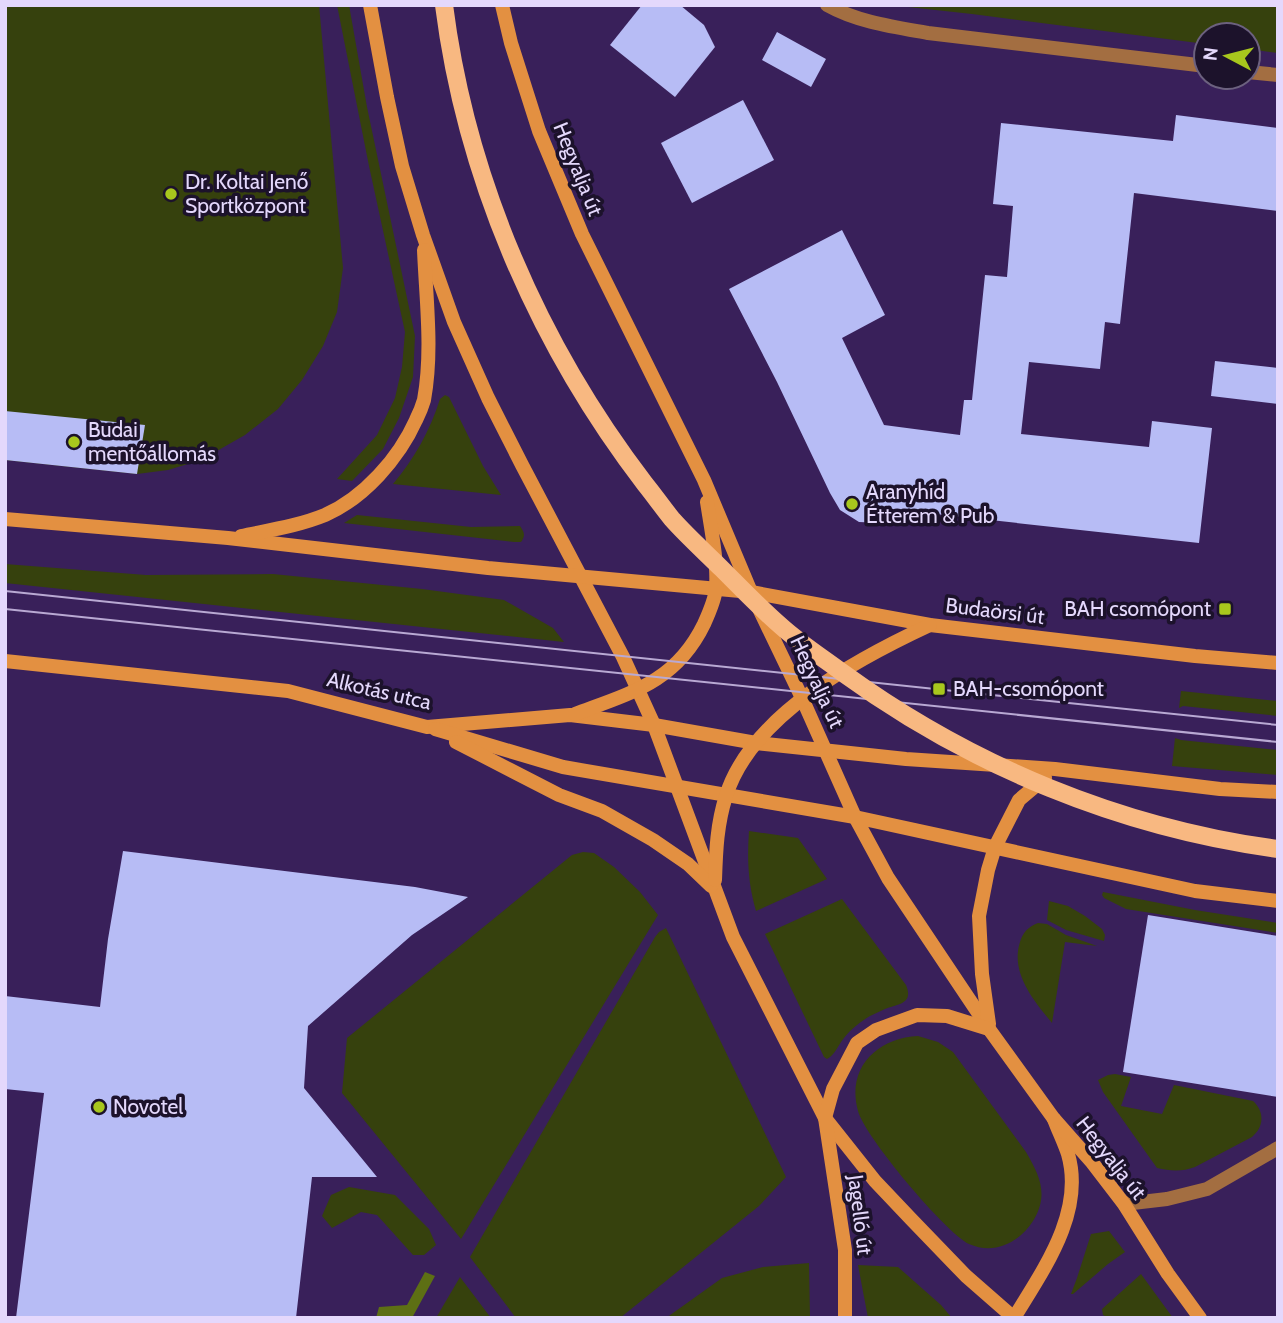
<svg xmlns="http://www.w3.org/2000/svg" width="1283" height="1323" viewBox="0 0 1283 1323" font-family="Cabin,sans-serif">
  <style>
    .green { fill: #36410d }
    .forest { fill: #5d6f14 }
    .building { fill: #b7bcf5 }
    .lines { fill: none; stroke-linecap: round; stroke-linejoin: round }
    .street { stroke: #a36e41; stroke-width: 14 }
    .secondary { stroke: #e39041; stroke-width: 14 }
    .tram { stroke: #b9a9d3; stroke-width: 2 }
    .primary-bridge { stroke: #f8b881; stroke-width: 18 }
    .poi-dot { fill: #a8c71d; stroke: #1c122b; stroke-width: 2.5 }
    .labels { text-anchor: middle; stroke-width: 7; stroke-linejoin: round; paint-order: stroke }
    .street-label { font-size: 21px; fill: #e4d8fc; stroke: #1c122b }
    .poi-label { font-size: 21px; fill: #e4d8fc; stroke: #1c122b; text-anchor: start }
  </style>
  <rect width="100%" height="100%" fill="#39205a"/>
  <g class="green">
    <path d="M5,5H319L343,268L337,312L323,346L302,380L278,409L245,435L201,460L168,470L137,474L5,460Z"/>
    <path d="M337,5H349L367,107L415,336L413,377L399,418L383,449L352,481L337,479L377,435L395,398L402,367L405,332L369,166Z"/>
    <path d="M890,5H1278V53L1248,49V35H1206V44L972,14Z"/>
    <path d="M445,395L449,397L483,466L501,495L393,484C414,459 430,431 440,399Z"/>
    <path d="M357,515L471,527L520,526C524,532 526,535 521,542H514L344,523Z"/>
    <path d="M5,564L146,575L273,574L422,589L504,600L553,628L564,642L5,583Z"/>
    <path d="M1181,691L1278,701V716L1183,706L1179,708Z"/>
    <path d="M1175,738L1181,740L1278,750V775L1172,766Z"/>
    <path d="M749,831L798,838L827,879L756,911C748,884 747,859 749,831Z"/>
    <path d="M583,852L594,853L614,867L640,892L658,915L461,1239L342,1093L347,1038L572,855Z"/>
    <path d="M1103,892L1195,910L1278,923V933L1126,909L1104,898L1102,895Z"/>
    <path d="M842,899L906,985C914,1004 898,1004 885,1009C880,1011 875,1014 870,1016C860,1022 851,1029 844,1038C838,1045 835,1055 827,1059L824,1057L765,934Z"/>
    <path d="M1049,901L1068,906L1085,916L1102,929L1105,935L1104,941L1066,930L1047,920Z"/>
    <path d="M1038,923L1047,924L1066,935L1097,946L1065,942L1052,1023C1034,1001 1010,973 1020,942C1023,932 1028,927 1038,923Z"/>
    <path d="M666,928L786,1177L759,1206L620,1318H516L470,1257L655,937L659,932Z"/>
    <path d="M918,1036L938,1042L953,1052L1026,1152C1040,1176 1049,1195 1033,1221C1019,1243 994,1255 969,1244C945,1232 865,1137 858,1111C846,1068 877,1038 918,1036Z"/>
    <path d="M1115,1074L1131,1077L1121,1106L1162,1114L1174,1085L1253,1101C1265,1112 1264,1127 1252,1137L1195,1167C1182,1172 1170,1171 1157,1168L1103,1092L1098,1080L1108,1075Z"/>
    <path d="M349,1187L395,1195L429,1229L436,1245L424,1255H413L377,1215L361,1212L332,1228L322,1216L331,1195Z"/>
    <path d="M1109,1231L1125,1252L1108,1264L1073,1294H1071L1077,1278L1091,1234Z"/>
    <path d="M809,1263L810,1318H666L722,1278L763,1267Z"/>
    <path d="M858,1265L898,1267L941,1305L952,1318H868Z"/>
    <path d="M1141,1274L1173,1318H1109L1103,1315L1102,1309Z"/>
    <path d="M460,1277L491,1318H436Z"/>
  </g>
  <path class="forest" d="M425,1272L435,1276L412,1318H376L379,1307L407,1305Z"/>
  <g class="building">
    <path d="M642,5H680L704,25L715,47L675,97L610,45Z"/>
    <path d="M777,32L826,59L811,87L762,60Z"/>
    <path d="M743,100L774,160L692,203L661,143Z"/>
    <path d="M1176,115L1278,128V211L1134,193L1120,324L1105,322L1100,369L1029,362L1021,434L1149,447L1152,421L1212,428L1199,543L908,511L907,524L859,522L840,510L830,493L777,382L729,289L842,230L885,315L842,338L884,425L960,435L964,400H972L985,275L1007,277L1013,206L993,204L1001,123L1173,141Z"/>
    <path d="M1215,361L1278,368V404L1211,396Z"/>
    <path d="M5,411L145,425L137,474L5,460Z"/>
    <path d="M123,851L415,887L468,897L412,935L308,1026L304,1088L377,1177H312L296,1318H16L44,1093L5,1089V996L100,1007L108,939Z"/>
    <path d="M1148,915L1278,936V1097L1123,1072Z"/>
  </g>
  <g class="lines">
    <g class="street">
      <path d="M827,5C857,22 894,27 928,33L1206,66"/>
      <path d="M1248,72L1278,75"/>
      <path d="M1124,1204L1167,1199L1207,1189L1278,1148"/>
    </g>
    <g class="secondary">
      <path d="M370,5L387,97L402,166L423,235L454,322L488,398L522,465L623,657L654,725L733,937L825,1118L875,1181L911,1219L966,1276L1014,1318C1043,1270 1085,1213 1068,1154C1064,1142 1058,1130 1054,1119"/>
      <path d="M502,5L511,43L539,131L582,234L704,480L751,592L802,698L855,817L888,878L989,1029L1054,1119L1091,1161L1124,1204L1168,1274L1200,1318"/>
      <path d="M5,519L228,538L488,568L751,592L930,625L1195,656L1278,663"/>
      <path d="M241,536C270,530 298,526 325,515C364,498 399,458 416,420C419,414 422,407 424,400C433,351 426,299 424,250"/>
      <path d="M5,661L288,691L427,727L570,715L654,725L756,743L906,759L1055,769L1220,789L1278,792"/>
      <path d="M575,714C631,693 676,682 704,624C709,613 715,600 716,588C718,563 711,528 707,502"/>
      <path d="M435,729L563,767L855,817L1195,891L1278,901"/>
      <path d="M456,742L559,795L602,811L653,840L688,864L711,886"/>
      <path d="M715,880C716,850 717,824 726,796C751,715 859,658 930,625"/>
      <path d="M989,1024L982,974L979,916L988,870L995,847L1019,800L1045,778"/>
      <path d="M845,1318V1250L825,1118L833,1089L857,1043L876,1030L917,1015L947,1016L989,1029"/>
    </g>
    <g class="tram">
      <path d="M5,591L1278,725"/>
      <path d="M5,609L1278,742"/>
    </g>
    <path class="primary-bridge" d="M444,5C466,178 539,346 645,484C654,495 663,508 672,519C688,537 706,553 722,569C742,589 761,609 782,627C801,644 823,658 843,673C971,766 1121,828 1278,849"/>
  </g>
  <g class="poi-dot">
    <circle cx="171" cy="194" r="7"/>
    <circle cx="74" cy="442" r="7"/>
    <circle cx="852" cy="504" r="7"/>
    <rect x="1218" y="602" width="14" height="14" rx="3.5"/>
    <rect x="932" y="682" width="14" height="14" rx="3.5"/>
    <circle cx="99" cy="1107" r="7"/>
  </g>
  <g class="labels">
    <g class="street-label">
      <text transform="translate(578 169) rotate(68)" y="7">Hegyalja út</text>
      <text transform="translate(995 611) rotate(7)" y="7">Budaörsi út</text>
      <text transform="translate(817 682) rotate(65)" y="7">Hegyalja út</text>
      <text transform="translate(379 691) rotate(13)" y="7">Alkotás utca</text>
      <text transform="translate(1111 1158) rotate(52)" y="7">Hegyalja út</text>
      <text transform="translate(860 1215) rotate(83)" y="7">Jagelló út</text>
    </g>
    <g class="poi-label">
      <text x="185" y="189">Dr. Koltai Jenő<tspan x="185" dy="24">Sportközpont</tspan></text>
      <text x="88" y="437">Budai<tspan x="88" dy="24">mentőállomás</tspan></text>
      <text x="866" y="499">Aranyhíd<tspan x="866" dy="24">Étterem &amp; Pub</tspan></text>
      <text x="1211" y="616" text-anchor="end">BAH csomópont</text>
      <text x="953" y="696">BAH-csomópont</text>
      <text x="113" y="1114">Novotel</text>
    </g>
  </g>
  <rect width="1283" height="1323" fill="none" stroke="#e4d8fc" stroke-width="14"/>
  <g transform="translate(1227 56) rotate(277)"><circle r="33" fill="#1c122b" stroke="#6c617f" stroke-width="2"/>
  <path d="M0-5L12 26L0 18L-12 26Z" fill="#a8c71d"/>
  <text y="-10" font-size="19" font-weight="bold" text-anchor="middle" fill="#e4d8fc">N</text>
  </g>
</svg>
